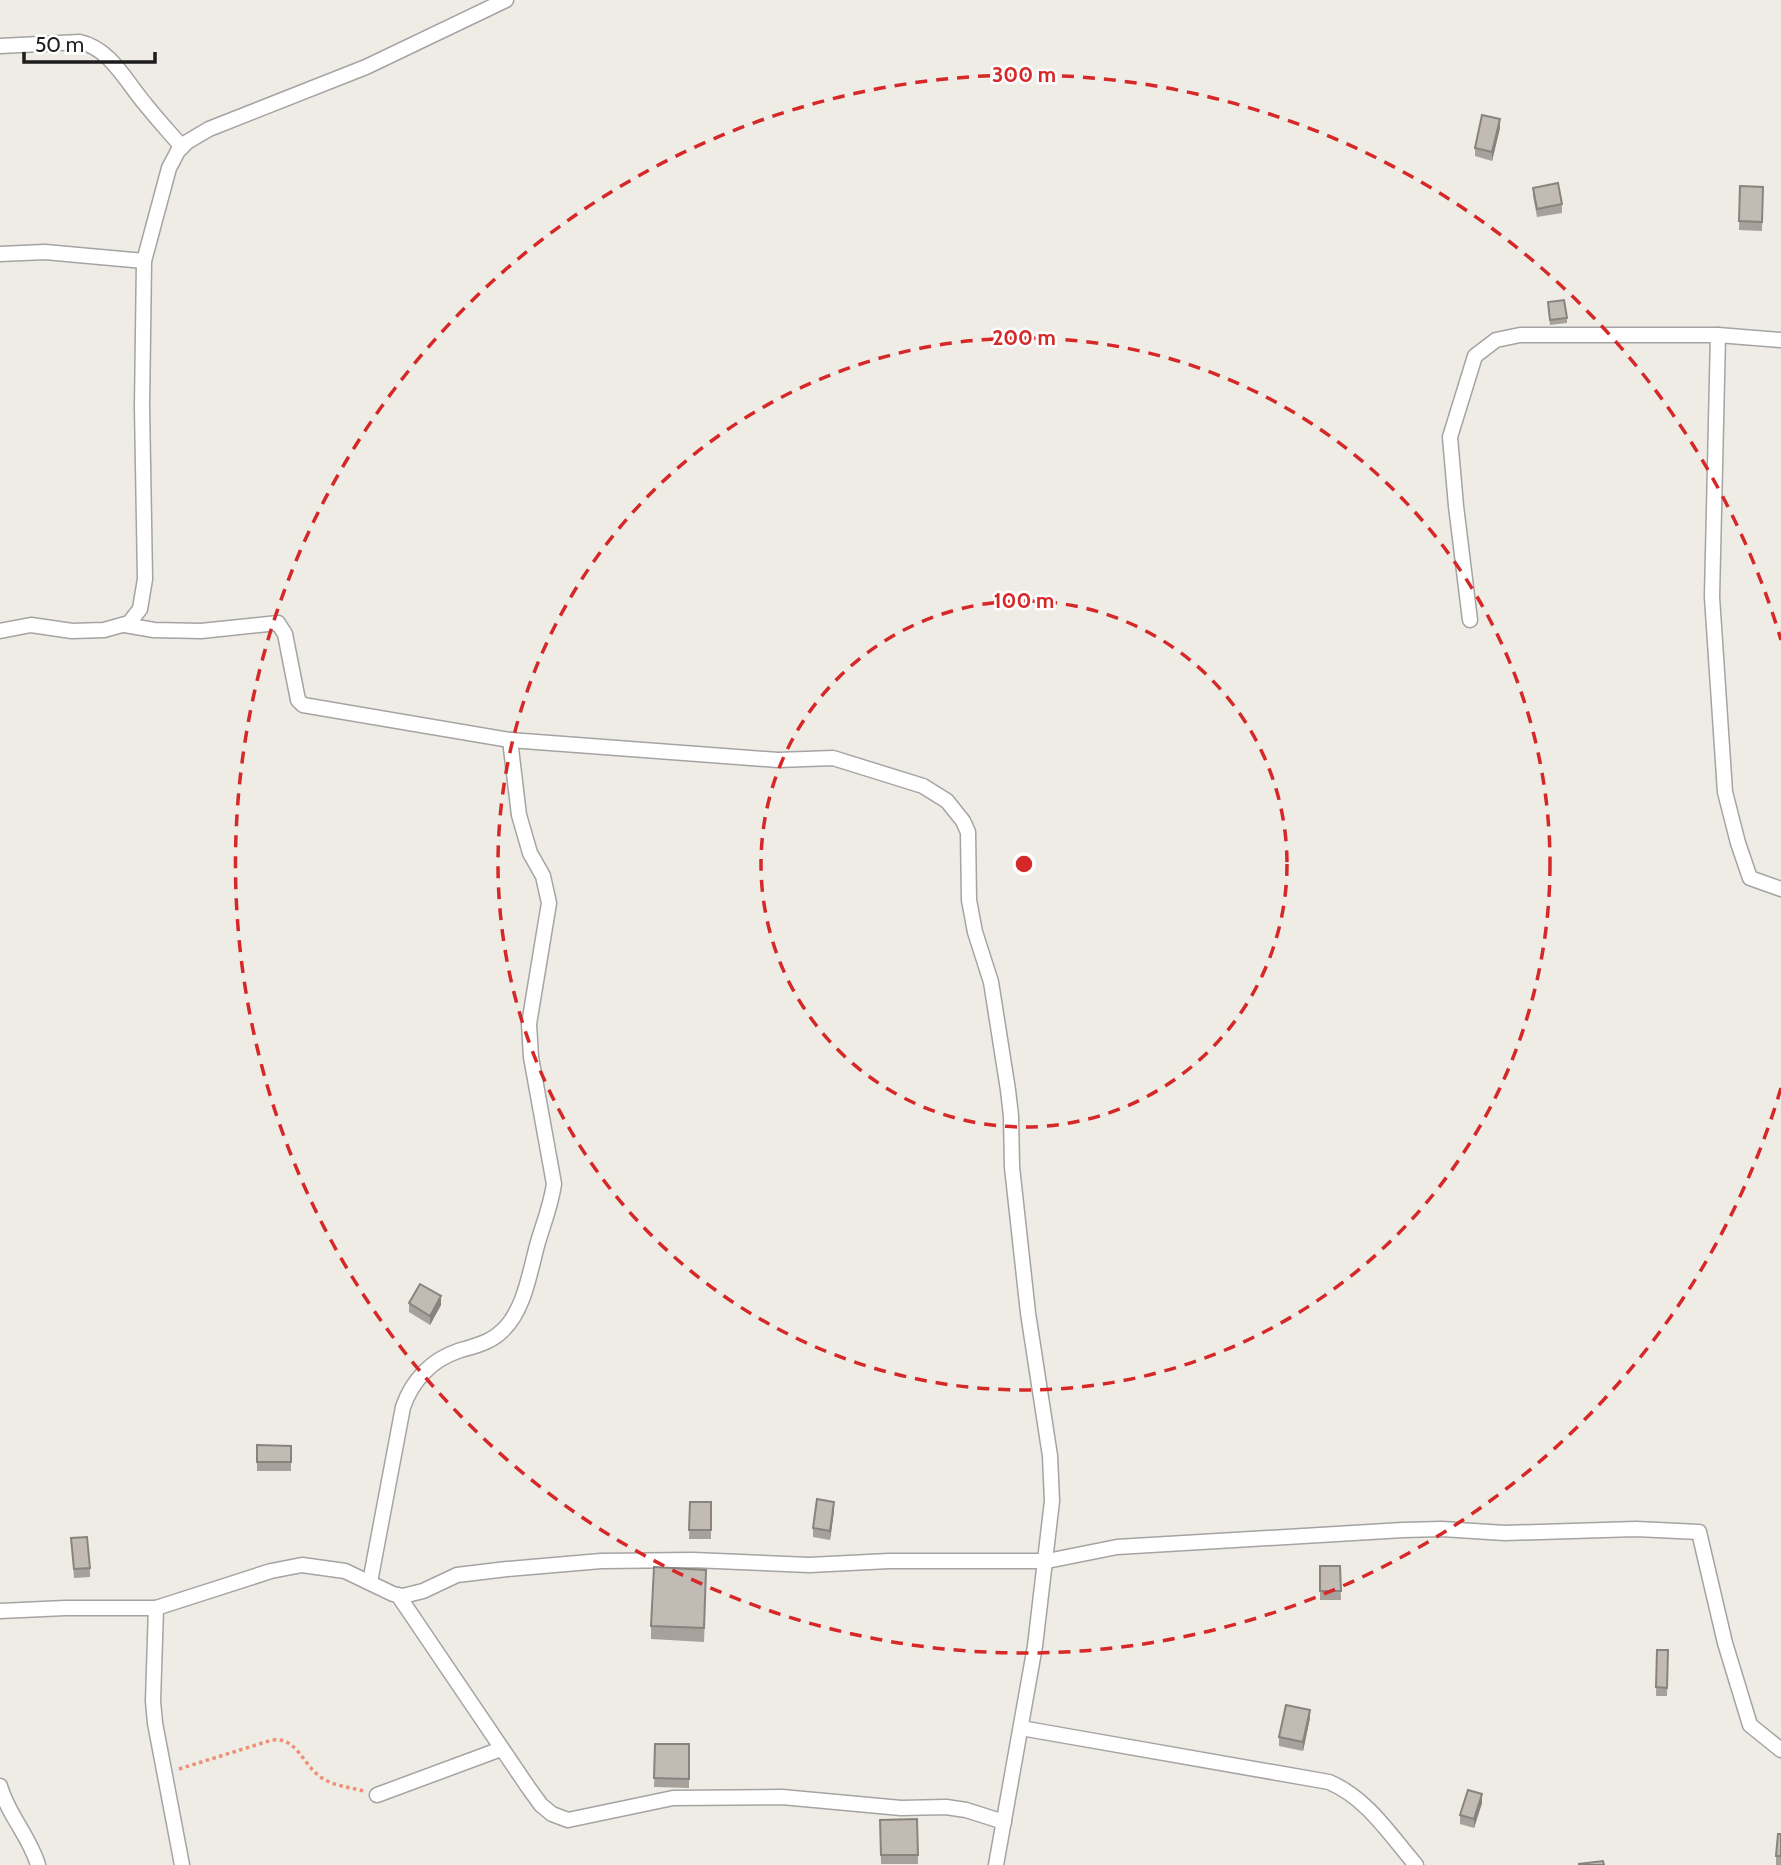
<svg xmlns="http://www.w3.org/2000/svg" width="1781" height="1865" viewBox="0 0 1781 1865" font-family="Cabin,sans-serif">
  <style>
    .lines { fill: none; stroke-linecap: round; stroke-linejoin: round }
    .street-casing { stroke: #a4a4a4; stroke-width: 17 }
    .path { stroke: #ee9075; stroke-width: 3.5; stroke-dasharray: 3.5 3.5; stroke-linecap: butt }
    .street { stroke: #fff; stroke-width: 14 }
    .wall { fill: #a7a19b }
    .shaded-wall { fill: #88837e }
    .building { fill: #c2bbb4; stroke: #88837e; stroke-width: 2 }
    .ring { fill: none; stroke: #d62828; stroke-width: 3.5; stroke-dasharray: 12 9 }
    .centre { fill: #d62828; stroke: #fff; stroke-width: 3.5 }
    .ring-label { font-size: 21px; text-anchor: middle; font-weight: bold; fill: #d62828; stroke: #fff; stroke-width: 5; stroke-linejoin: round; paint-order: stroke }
  </style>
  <rect width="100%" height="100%" fill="#eeece4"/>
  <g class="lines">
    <defs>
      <g id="street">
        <path d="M0,46L80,42C111,49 126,82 146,105C157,119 170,133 182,147"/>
        <path d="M0,254L45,252L144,261"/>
        <path d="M1718,335L1712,597L1725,792L1738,843L1750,878L1781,889"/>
        <path d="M1470,620L1456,506L1450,437L1475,356L1496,340L1520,335H1718L1781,340"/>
        <path d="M125,625L154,630L201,631L278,623L285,634L298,700L303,705L510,740L519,815L530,853L543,876L549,903L529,1024L531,1057L554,1184C551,1205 544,1222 538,1242C530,1270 525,1310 502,1331C490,1343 474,1346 458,1351C431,1360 412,1381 403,1407L370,1582"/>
        <path d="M0,631L31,625L72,631L104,630L129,623L140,609L145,579L142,407L144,261L169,168L178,151L187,142L209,129L366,67L506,0"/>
        <path d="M510,740L778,760L833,758L923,786L947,801L963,821L968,832L969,900L975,932L991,982L1008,1090L1011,1116L1012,1167L1028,1313L1050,1456L1052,1501L1035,1646L996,1865"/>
        <path d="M398,1595L528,1787L541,1805L552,1814L568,1820L673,1798L782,1797L901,1808L946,1807L966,1810L1004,1822"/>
        <path d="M156,1608L153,1701L155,1723L182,1865"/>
        <path d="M0,1611L65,1608H156L271,1571L302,1565L345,1571L393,1594L403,1596L423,1591L457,1575L507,1569L601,1561L693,1560L809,1565L889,1561H1047L1117,1547L1403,1530L1442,1529L1505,1533L1636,1529L1699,1532L1725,1643L1750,1725L1781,1750"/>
        <path d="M1021,1728L1329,1782C1367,1798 1390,1835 1416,1865"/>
        <path d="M0,1786C8,1815 30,1837 38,1865"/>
        <path d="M377,1795L501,1749"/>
      </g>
    </defs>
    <use href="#street" class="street-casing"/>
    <path class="path" d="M179,1769L272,1740C298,1737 302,1765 322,1778C334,1786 349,1787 364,1791"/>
    <use href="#street" class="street"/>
  </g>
  <g class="wall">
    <path d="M1500,128L1492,161L1475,156V148Z"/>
    <path d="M1740,186L1763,187L1762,231L1739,230Z"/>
    <path d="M1533,188L1562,204V213L1537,217L1533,196Z"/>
    <path d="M1548,307L1567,318V323L1550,325Z"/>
    <path d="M409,1303L441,1305L430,1325L409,1312Z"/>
    <path d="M257,1445L291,1446V1471H257Z"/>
    <path d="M690,1502H711V1539H689Z"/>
    <path d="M834,1511L830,1540L813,1537V1528Z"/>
    <path d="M71,1538L90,1568V1577L74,1578Z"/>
    <path d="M1320,1566H1340L1341,1600H1320Z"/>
    <path d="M706,1583L704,1642L651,1639V1626Z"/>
    <path d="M1657,1650H1668L1667,1696H1656Z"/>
    <path d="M1310,1718L1303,1751L1279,1746V1737Z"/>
    <path d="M655,1744H689V1788L654,1787Z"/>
    <path d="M1482,1803L1474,1828L1460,1824V1815Z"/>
    <path d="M917,1819L918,1864H881L880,1820Z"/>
    <path d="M1781,1834V1865H1776V1856Z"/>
  </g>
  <g class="shaded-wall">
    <path d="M1500,119V128L1492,161V152Z"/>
    <path d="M441,1296V1305L430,1325V1316Z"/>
    <path d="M834,1502V1511L830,1540V1531Z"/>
    <path d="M1310,1710V1718L1303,1751V1742Z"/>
    <path d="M1482,1794V1803L1474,1828V1819Z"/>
  </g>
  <g class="building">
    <path d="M1482,115L1500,119L1492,152L1475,148Z"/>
    <path d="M1558,183L1562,204L1537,209L1533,188Z"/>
    <path d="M1740,186L1763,187L1762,222L1739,221Z"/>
    <path d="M1564,300L1567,318L1550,320L1548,302Z"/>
    <path d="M420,1284L441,1296L430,1316L409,1303Z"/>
    <path d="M257,1445L291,1446V1462H257Z"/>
    <path d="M817,1499L834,1502L830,1531L813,1528Z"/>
    <path d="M690,1502H711V1530H689Z"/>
    <path d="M87,1537L90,1568L74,1569L71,1538Z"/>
    <path d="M1320,1566H1340L1341,1591H1320Z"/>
    <path d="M654,1567L706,1570L704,1628L651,1626Z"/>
    <path d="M1657,1650H1668L1667,1688L1656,1687Z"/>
    <path d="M1286,1705L1310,1710L1303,1742L1279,1737Z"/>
    <path d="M655,1744H689V1779L654,1778Z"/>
    <path d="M1468,1790L1482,1794L1474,1819L1460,1815Z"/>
    <path d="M917,1819L918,1855H881L880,1820Z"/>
    <path d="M1778,1834H1781V1856H1776Z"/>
    <path d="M1603,1861L1604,1865H1579V1864Z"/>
  </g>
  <g class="ring">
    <circle cx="1024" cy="864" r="263"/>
    <circle cx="1024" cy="864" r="526"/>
    <path d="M1781 1088A789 789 0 1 1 1781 640"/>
  </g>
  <circle cx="1024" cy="864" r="10" class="centre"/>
  <g class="ring-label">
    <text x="1024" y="82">300 m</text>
    <text x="1024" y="345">200 m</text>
    <text x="1024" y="608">100 m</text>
  </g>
  <path d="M24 52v10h131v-10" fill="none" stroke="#1d1d1d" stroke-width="3.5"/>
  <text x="35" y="52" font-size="21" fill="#1d1d1d" stroke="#ffffff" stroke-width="5" paint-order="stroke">50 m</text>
</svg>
